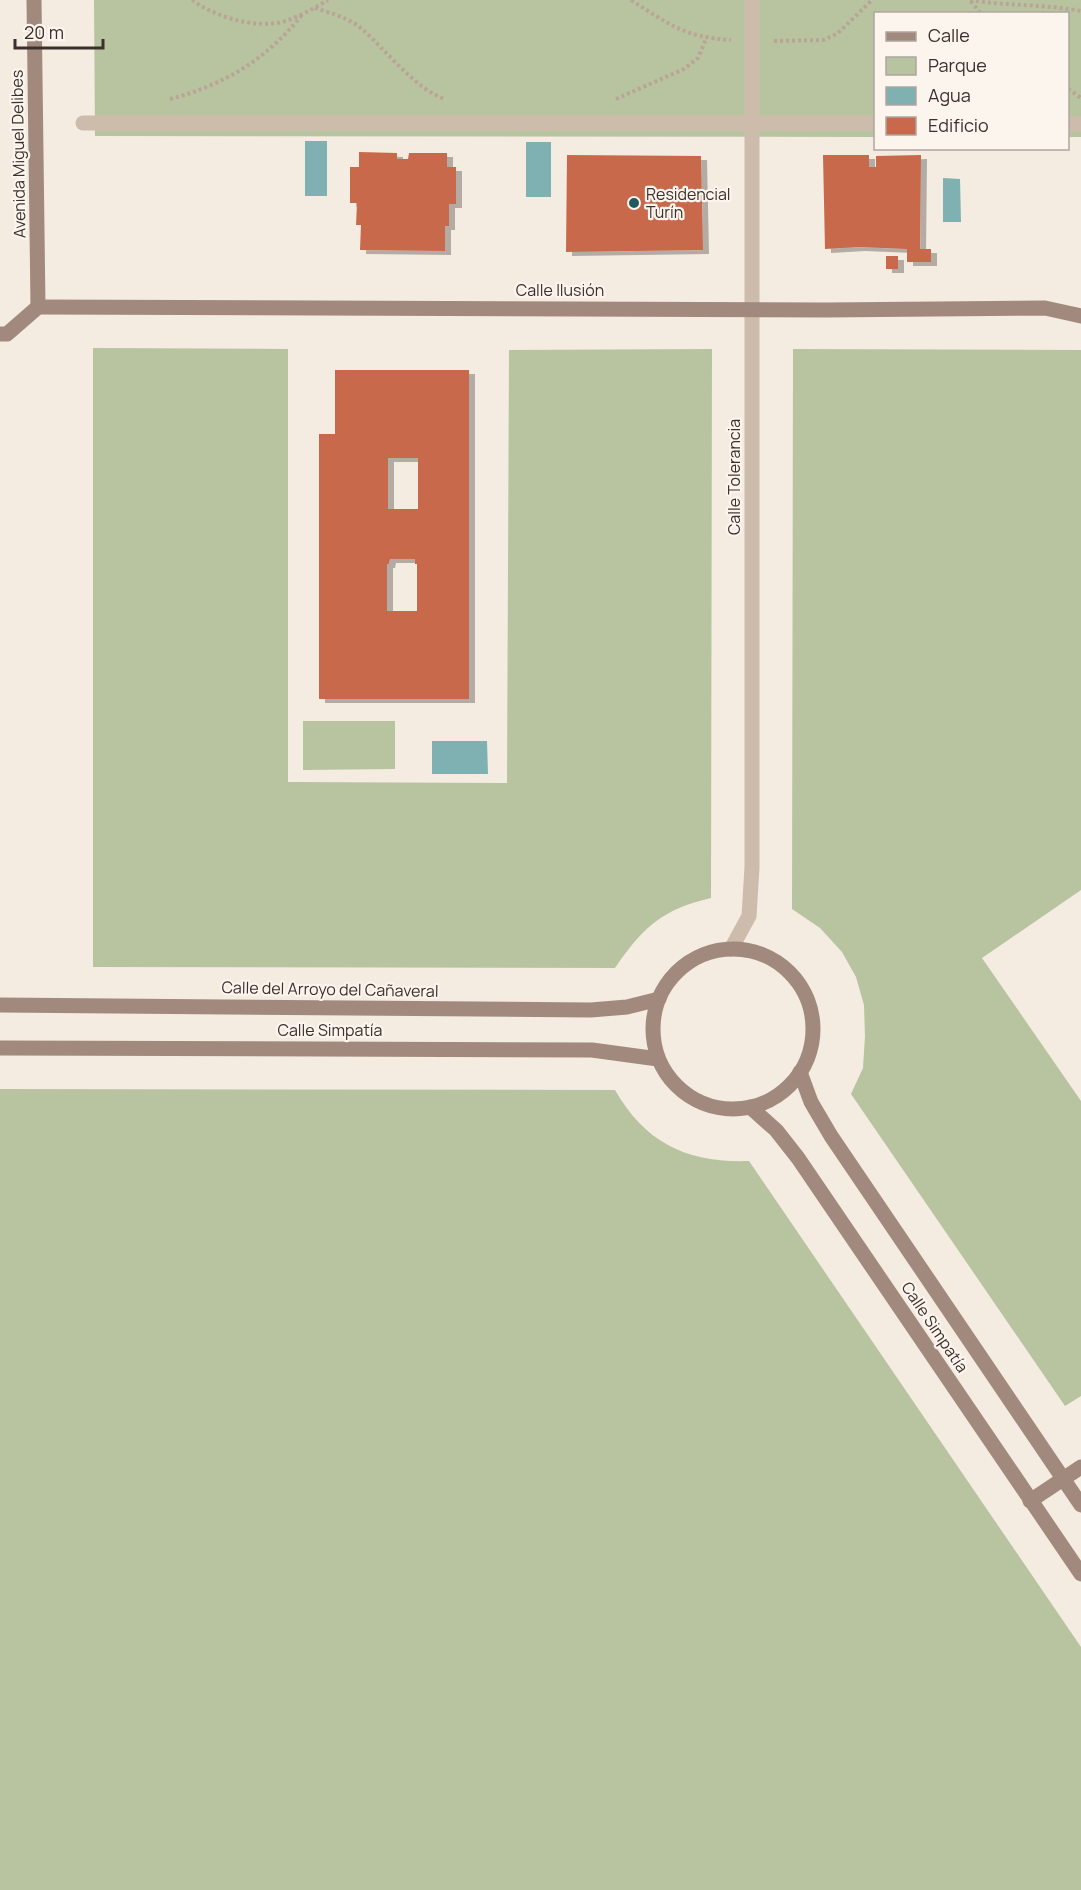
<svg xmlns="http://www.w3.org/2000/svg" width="1081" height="1890" viewBox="0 0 1081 1890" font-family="Manrope,sans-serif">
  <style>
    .green { fill: #b8c4a0 }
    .water { fill: #7fb0b2 }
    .building { fill: #c8694b; fill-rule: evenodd; filter: url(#shadow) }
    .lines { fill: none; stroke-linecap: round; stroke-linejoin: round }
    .path { stroke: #b9a596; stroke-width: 4; stroke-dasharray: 3 3; stroke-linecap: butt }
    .street { stroke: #cdbbac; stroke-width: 15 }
    .secondary { stroke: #a18a7d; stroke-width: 15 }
    .poi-dot { fill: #1f5a5e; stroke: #fbf5ee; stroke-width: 2 }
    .labels { text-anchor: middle; stroke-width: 4.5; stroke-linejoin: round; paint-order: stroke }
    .street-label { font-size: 16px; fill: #3b302b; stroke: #fbf5ee }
    .poi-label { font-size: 16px; fill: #3b302b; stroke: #fbf5ee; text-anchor: start }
  </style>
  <defs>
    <filter id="shadow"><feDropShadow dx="6" dy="4" stdDeviation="0" flood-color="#0004"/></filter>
  </defs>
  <rect width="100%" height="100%" fill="#f4ebe1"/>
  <g class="green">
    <path d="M94,0H1081V137H1068V14H876L875,137L95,136Z"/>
    <path d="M93,348L288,349V782L507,783L509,350L712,349L711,898C663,909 643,927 615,968L93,967Z"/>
    <path d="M793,349L1081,350V890L982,958L1081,1101V1396L1065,1406L851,1094L863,1068L865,1036L864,1005L856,977L842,952L820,928L792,909Z"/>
    <path d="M303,721H395V769L303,770Z"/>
    <path d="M0,1089L615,1090C646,1144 688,1163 749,1161L1081,1647V1890H0Z"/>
  </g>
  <g class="water">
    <rect x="305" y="141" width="22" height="55"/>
    <rect x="526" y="142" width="25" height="55"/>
    <path d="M943,178L960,179L961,222H943Z"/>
    <path d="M432,741H487L488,774H432Z"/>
  </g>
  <g class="building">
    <path d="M359,152L397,153V159H408L409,153H447V167H456V204H449V226H445V251L360,250L361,225H356L357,203H350V167H359Z"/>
    <path d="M567,155L701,156L703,250L566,252Z"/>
    <path d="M823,155H869V167H876V156L921,155L920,249H931V262H907V249L859,247L825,249Z"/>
    <rect x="886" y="256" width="12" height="13"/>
    <path d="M335,370H469V699H319V434H335ZM388,458H418V509H388ZM390,559H415V564H417V611H387V564H389Z"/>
  </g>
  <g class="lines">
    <g class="path">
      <path d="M192,0C214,16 249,27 277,23C295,20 312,9 328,0"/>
      <path d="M631,0C669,24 683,37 731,40"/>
      <path d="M970,0C1007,6 1044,4 1081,11"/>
      <path d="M971,1L981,14"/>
      <path d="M315,8C331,13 349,18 362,29C385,49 416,90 445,99"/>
      <path d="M774,41L823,40L837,34L872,0"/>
      <path d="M1068,89L1081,98"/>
      <path d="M170,99C224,85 267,59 302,15"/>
      <path d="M616,99L684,69L698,58L706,39"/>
    </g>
    <g class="street">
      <path d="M83,123H876"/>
      <path d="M1068,124H1081"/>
      <path d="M731,949L749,916L752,867V0"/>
    </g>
    <g class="secondary">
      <path d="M34,0L38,307"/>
      <path d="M38,307L826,310L1045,308L1081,316"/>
      <path d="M0,334H7L38,307"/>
      <circle cx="733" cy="1029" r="80"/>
      <path d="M0,1005L591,1010L627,1007L659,999"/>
      <path d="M0,1048L592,1050L658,1059"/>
      <path d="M800,1072L811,1102L831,1136L1081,1505"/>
      <path d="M750,1107L776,1130L798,1158L1081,1574"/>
      <path d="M1030,1501L1081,1467"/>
    </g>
  </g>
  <circle class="poi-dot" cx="634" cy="203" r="6"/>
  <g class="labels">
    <g class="street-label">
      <text transform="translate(18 154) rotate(-91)" y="6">Avenida Miguel Delibes</text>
      <text x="560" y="296">Calle Ilusión</text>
      <text transform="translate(734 477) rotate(-90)" y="6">Calle Tolerancia</text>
      <text transform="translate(330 989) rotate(1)" y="6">Calle del Arroyo del Cañaveral</text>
      <text x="330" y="1036">Calle Simpatía</text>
      <text transform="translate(935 1327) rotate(56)" y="6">Calle Simpatía</text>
    </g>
    <g class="poi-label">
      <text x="646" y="200">Residencial<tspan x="646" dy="18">Turín</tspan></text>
    </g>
  </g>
  <rect x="874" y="12" width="195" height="138" fill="#fbf5ee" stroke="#aea6a0" stroke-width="1.5"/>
  <rect x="886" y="32" width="30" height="9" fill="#a18a7d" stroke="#aea6a0" stroke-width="1.5"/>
  <text x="928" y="42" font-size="18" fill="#3b302b">Calle</text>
  <rect x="886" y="57" width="30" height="18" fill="#b8c4a0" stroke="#aea6a0" stroke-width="1.5"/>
  <text x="928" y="72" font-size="18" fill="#3b302b">Parque</text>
  <rect x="886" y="87" width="30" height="18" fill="#7fb0b2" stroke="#aea6a0" stroke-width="1.5"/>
  <text x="928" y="102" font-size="18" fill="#3b302b">Agua</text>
  <rect x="886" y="117" width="30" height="18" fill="#c8694b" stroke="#aea6a0" stroke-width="1.5"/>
  <text x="928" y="132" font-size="18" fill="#3b302b">Edificio</text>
  <path d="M15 39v9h88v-9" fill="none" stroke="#3b302b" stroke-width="3"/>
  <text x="24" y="39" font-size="18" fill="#3b302b" stroke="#fbf5ee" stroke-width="4.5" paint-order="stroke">20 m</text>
</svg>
